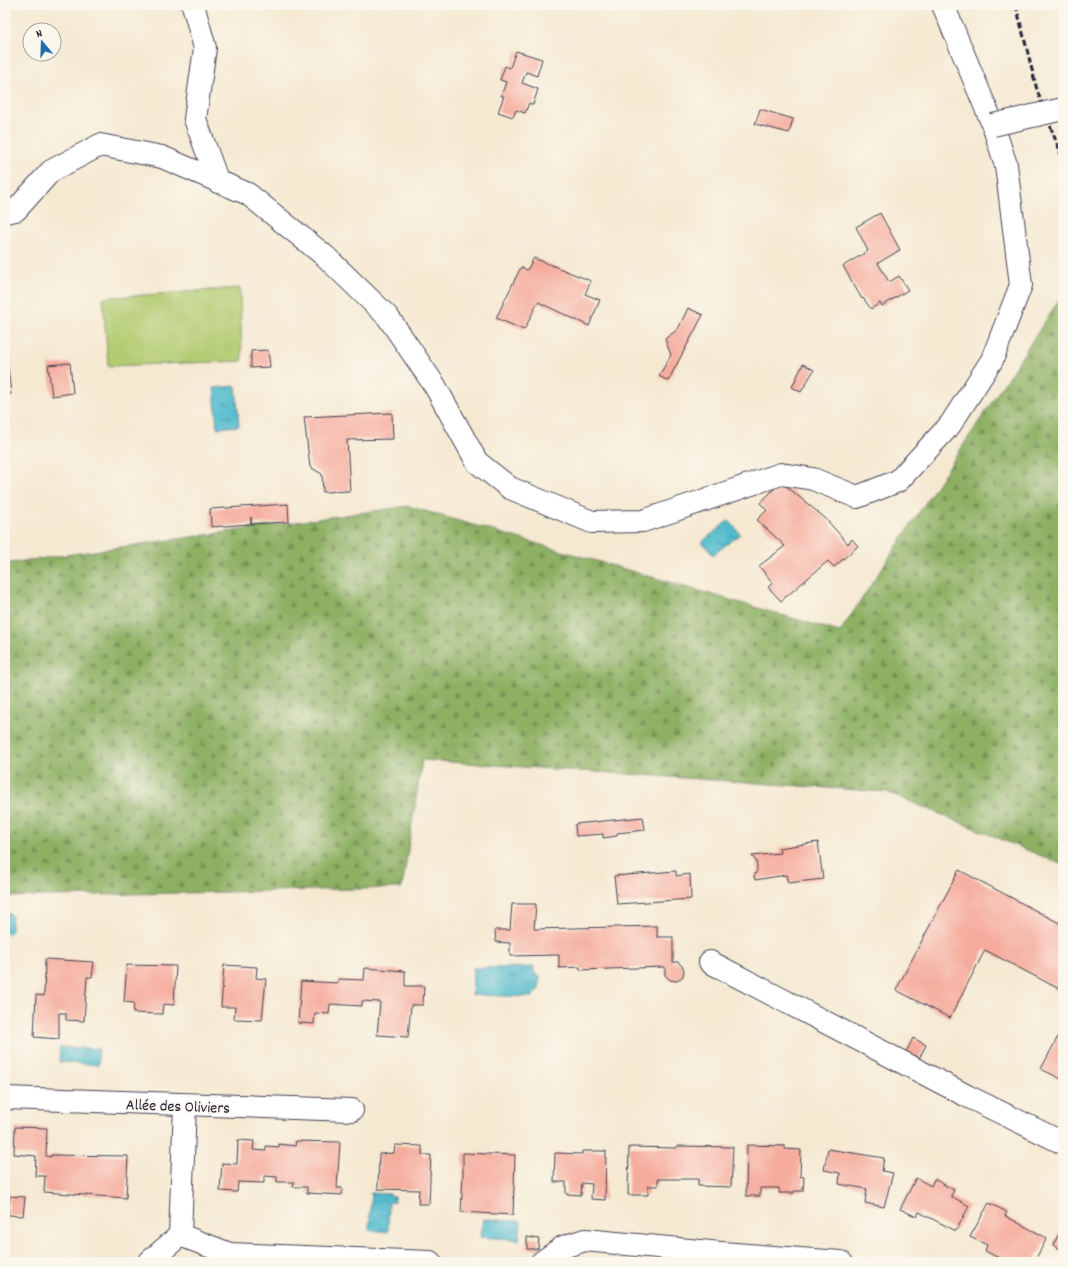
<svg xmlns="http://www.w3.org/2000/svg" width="1068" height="1267" viewBox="0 0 1068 1267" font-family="Dekko,sans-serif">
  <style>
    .forest { fill: url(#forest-firs); stroke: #586950 }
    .garden { fill: #b3cc72; stroke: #6a7756 }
    .water { fill: url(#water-ripples); stroke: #3a6e84 }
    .building { fill: #f5ac9d }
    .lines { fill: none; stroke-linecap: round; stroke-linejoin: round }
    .minor-casing { stroke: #424052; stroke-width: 24 }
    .minor { stroke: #fff; stroke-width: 22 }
    .rail { stroke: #22223b; stroke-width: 3; stroke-dasharray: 6 3; stroke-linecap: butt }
    .minor-bridge-casing { stroke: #424052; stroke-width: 24; stroke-linecap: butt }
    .minor-bridge { stroke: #fff; stroke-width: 22 }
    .labels { text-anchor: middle; stroke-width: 3.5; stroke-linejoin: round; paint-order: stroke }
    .street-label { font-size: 16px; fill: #22223b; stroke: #fbf7ec }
  </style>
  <defs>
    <pattern id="forest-firs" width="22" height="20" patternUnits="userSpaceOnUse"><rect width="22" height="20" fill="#8eb064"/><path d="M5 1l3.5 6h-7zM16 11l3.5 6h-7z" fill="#748f54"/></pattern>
    <pattern id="water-ripples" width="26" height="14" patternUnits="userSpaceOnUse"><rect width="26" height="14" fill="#51bbcd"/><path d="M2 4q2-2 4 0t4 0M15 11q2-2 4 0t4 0" fill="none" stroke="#4398a8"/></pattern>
  </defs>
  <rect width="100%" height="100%" fill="#fbf7ec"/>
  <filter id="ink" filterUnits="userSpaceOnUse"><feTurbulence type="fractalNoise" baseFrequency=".025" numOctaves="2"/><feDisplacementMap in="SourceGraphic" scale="8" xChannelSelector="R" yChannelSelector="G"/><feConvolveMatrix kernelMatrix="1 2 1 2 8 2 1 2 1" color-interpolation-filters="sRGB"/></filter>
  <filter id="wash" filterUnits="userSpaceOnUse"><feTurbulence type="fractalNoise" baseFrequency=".012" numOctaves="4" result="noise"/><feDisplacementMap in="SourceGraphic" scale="16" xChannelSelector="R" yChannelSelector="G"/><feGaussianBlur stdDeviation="0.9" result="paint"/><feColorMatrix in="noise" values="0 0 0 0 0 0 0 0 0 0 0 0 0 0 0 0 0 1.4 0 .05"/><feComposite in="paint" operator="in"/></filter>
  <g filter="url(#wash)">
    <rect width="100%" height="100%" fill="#f5e9d2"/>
    <path class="forest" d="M1063,294V865L887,792L422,760L402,888L5,897V568L10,563L408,506L840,632Z"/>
    <path class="garden" d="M240,288L242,361L108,366L103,298Z"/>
    <g class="water">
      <path d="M236,386L239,426L217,428L214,388Z"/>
      <path d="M729,520L740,534L713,555L702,542Z"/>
      <path d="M5,914H10L12,916L11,932L9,934L5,933Z"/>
      <path d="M534,967V973L540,977L539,990L533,993V997L472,995L473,968Z"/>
      <path d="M60,1047L99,1049L98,1065L59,1062Z"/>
      <path d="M371,1193L390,1194V1196L394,1197V1202H389L388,1232L369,1230Z"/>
      <path d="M483,1219L521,1221L519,1240L480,1237Z"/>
    </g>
    <g id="blocks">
      <g class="building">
        <path d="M516,51L542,59L537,76L526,72L522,83L538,89L533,105L529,103L525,113L516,110L513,117L498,112L504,96H501L506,82L500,80L505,66L510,68Z"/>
        <path d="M760,109L793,119L789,133L755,124Z"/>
        <path d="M880,213L900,250L878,263L889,282L899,276L908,290L882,306L880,303L871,309L863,298L862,299L843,266L868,251L856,227Z"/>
        <path d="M534,258L591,281L585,294L600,300L589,326L538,302L524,330L496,318L521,267L527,270Z"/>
        <path d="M688,308L703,315L668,381L659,376L671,355L665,339L678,329Z"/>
        <path d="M268,350L270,367L251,368V351Z"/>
        <path d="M70,363L73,393L52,396L48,365Z"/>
        <path d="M803,364L814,370L801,392L792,387Z"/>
        <path d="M5,367H8L11,394L5,395Z"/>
        <path d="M392,413L393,439L347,440L350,491L323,492L322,474L310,467L304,417Z"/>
        <path d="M781,482L825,518L848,544L852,539L858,546L834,567L828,561L781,601L768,587L773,583L759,566L785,546L757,520L767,510L760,503Z"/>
        <path d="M288,504L289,522L251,524V517V524L211,527L210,509Z"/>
        <path d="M643,817L645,830L617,833V836L603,838V834L576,836L575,824Z"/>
        <path d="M818,842L823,879L788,883L786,875L755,880L754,876L757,871V865L756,861L752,856L780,853L779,848Z"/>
        <path d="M959,870L1063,925V991L985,950L950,1018L896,990Z"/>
        <path d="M676,871V876L690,874L691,899L617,904L614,876Z"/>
        <path d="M512,904H536L534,929L657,926V937H673V962H678L682,966L684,970L683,976L677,981L670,980L665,975V967L580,970V967L559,968V955L510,956V943L496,942L495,930H510Z"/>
        <path d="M45,959L94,962L92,977H87L84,1021L66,1020V1013H59V1039L34,1037L36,995L44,996Z"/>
        <path d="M127,965L176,966L174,1005L163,1004L162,1014L133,1013L134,1003L124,1002Z"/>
        <path d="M224,965L257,967L256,978L266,979L262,1020L234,1019L235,1007H221Z"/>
        <path d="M365,968L405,971V986H424L423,1005H411L408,1037L377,1035L380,1002L362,1001V1006L330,1004L329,1014L315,1013L314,1024L298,1023L301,981L338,983V979L364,980Z"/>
        <path d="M1063,1027V1080L1041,1069Z"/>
        <path d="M913,1038L926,1045L918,1061L905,1054Z"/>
        <path d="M15,1127L47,1128L46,1156L51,1157V1155L128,1156L126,1198L44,1192L45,1176H35L36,1156L14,1154Z"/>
        <path d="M238,1140L254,1141L253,1150L266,1151V1146L279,1147V1144L295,1146L296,1141L340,1142L337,1188H342V1195L307,1193V1187H293L294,1182H277V1177L264,1176V1183L238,1182L237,1192L220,1191L222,1163L237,1164Z"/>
        <path d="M395,1145L422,1146V1155H431L429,1204H418L419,1190L378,1189L379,1154L394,1153Z"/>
        <path d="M747,1145L785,1146V1149L801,1150L800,1176L804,1177L803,1191H794V1193H779V1188H760V1196H746Z"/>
        <path d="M677,1146L733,1147L731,1187L698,1186V1179H658V1186H648V1195H628L629,1147L677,1148Z"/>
        <path d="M828,1149L884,1158L882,1171L893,1173L884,1207L865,1203L867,1189L839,1184L840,1173L824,1170Z"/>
        <path d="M582,1151H606L605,1200L591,1199L592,1184L582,1183L581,1195L566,1194V1182H554L555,1153L582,1154Z"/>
        <path d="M463,1153L515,1155L513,1215L461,1212L463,1175Z"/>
        <path d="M916,1178L931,1186L934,1179L954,1190L951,1196L969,1206L956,1231L919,1212L917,1217L900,1209Z"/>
        <path d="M10,1196L25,1197L23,1216L8,1215Z"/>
        <path d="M989,1203L1007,1212L1005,1216L1047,1238L1034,1262H1002L1003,1260L985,1251L987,1245L970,1237Z"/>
        <path d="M1061,1230L1063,1232V1251L1053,1245Z"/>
        <path d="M527,1237L539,1239L538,1249H527Z"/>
      </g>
    </g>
  </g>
  <g filter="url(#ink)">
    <use href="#blocks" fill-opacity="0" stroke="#424052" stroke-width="1"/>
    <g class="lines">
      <defs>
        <g id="minor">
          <path d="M193,5L205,48L195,119L218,182"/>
          <path d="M5,212L16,210L51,171L100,145L162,157L248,194L325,256L388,317L435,386L477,462L510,488L592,522L643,521L781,474L813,479L857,497L898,481L950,425L992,360L1021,285L1006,165L993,125L943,5"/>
          <path d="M710,962L967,1096L1063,1143"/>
          <path d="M5,1098L352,1110"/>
          <path d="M180,1235L230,1254L430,1262"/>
          <path d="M180,1235L185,1105"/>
          <path d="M149,1262L180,1235"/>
          <path d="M542,1262L563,1247L585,1240L721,1253L841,1262"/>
        </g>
      </defs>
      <use href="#minor" class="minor-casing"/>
      <use href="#minor" class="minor"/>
      <path class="rail" d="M1016,5L1037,90L1063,160"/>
      <defs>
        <path id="minor-bridge" d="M993,125L1063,109"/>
      </defs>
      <use href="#minor-bridge" class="minor-bridge-casing"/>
      <use href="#minor-bridge" class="minor-bridge"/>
    </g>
  </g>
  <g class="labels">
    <g class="street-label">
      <text transform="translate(178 1105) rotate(2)" y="6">Allée des Oliviers</text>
    </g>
  </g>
  <rect width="1068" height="1267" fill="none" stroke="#fbf7ec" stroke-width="20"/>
  <g transform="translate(42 42) rotate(341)"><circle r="19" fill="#fbf7ec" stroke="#a4a2a5"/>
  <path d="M0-3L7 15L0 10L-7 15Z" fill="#1f6fb2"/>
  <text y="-6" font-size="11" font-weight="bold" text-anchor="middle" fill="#22223b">N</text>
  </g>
</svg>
